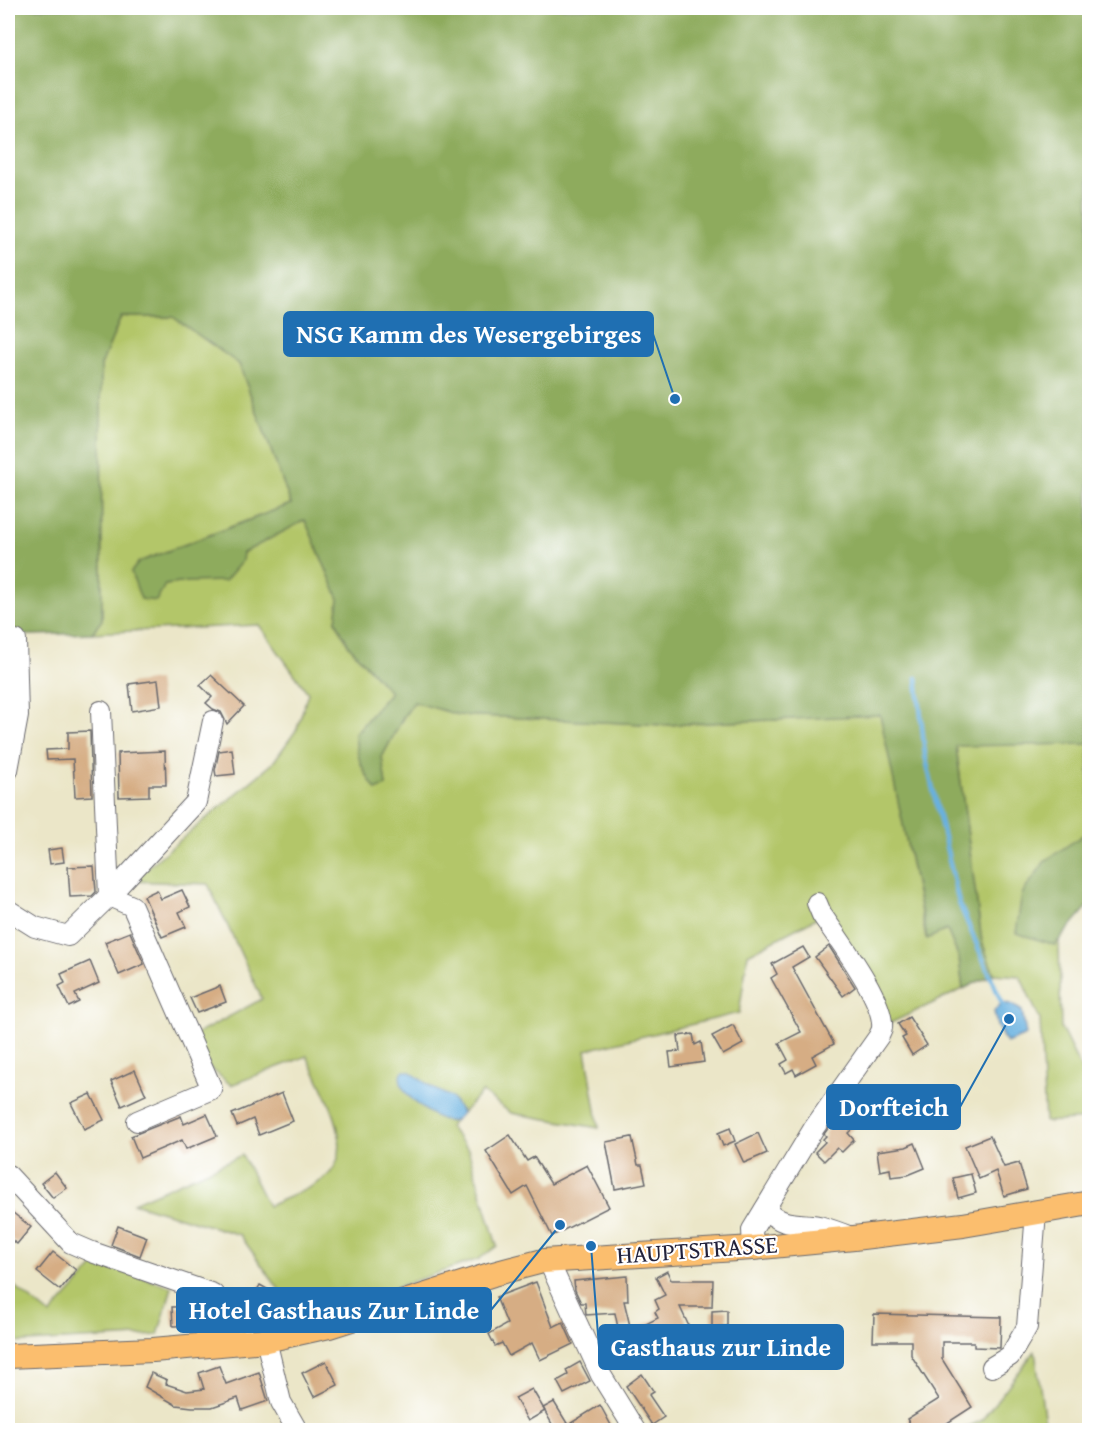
<svg xmlns="http://www.w3.org/2000/svg" width="1097" height="1438" viewBox="0 0 1097 1438" font-family="'Gentium Book Plus',serif">
  <style>
    .green { fill: #b3c669; stroke: #6a7452; stroke-width: 1.5 }
    .forest { fill: #8eab5d; stroke: #58664c; stroke-width: 1.5 }
    .water { fill: #68b1e0; stroke: #456a8e; stroke-width: 1.5 }
    .lines { fill: none; stroke-linecap: round; stroke-linejoin: round }
    .stream { stroke: #68b1e0; stroke-width: 4.5 }
    .building { fill: #d6ad84 }
    .minor-casing { stroke: #68676c; stroke-width: 22 }
    .major-casing { stroke: #68676c; stroke-width: 26 }
    .minor { stroke: #fff; stroke-width: 20 }
    .major { stroke: #fbbe6e; stroke-width: 24 }
    .labels { text-anchor: middle; stroke-width: 4.5; stroke-linejoin: round; paint-order: stroke }
    .street-label { font-size: 24px; fill: #22223b; stroke: #fff }
    .leader { fill: none; stroke: #1f6fb2; stroke-width: 2 }
    .callout-dot { fill: #1f6fb2; stroke: #fff; stroke-width: 2 }
    .callout { fill: #1f6fb2; stroke: #1f6fb2; stroke-width: 2 }
    .callout-label { font-size: 26px; text-anchor: middle; font-weight: bold; fill: #fff }
  </style>
  <rect width="100%" height="100%" fill="#fff"/>
  <filter id="ink" filterUnits="userSpaceOnUse"><feTurbulence type="fractalNoise" baseFrequency=".0167" numOctaves="2"/><feDisplacementMap in="SourceGraphic" scale="12" xChannelSelector="R" yChannelSelector="G"/><feConvolveMatrix kernelMatrix="1 2 1 2 8 2 1 2 1" color-interpolation-filters="sRGB"/></filter>
  <filter id="wash" filterUnits="userSpaceOnUse"><feTurbulence type="fractalNoise" baseFrequency=".008" numOctaves="4" result="noise"/><feDisplacementMap in="SourceGraphic" scale="24" xChannelSelector="R" yChannelSelector="G"/><feGaussianBlur stdDeviation="1.35" result="paint"/><feColorMatrix in="noise" values="0 0 0 0 0 0 0 0 0 0 0 0 0 0 0 0 0 1.4 0 .05"/><feComposite in="paint" operator="in"/></filter>
  <g filter="url(#wash)">
    <rect width="100%" height="100%" fill="#ebe6c8"/>
    <g class="green">
      <path d="M8,8L210,49L1089,8L882,720L926,938L947,930L959,958L963,989L882,1027L822,915L748,954L739,1013L586,1050L599,1128L511,1113L482,1092L462,1113L451,1097L434,1089L409,1071L448,1122L455,1120L449,1127L468,1149L497,1246L479,1259L308,1317L288,1302L240,1235L133,1203L242,1155L268,1206C285,1198 318,1187 330,1173C357,1142 321,1087 307,1056L231,1085L209,1067L195,1035L262,999L208,884L131,881L272,764L297,729L308,693L259,625L92,633L102,620L101,365L121,317H173L239,364L291,504L139,562L165,585L187,582L305,520L339,599L336,621L349,646L390,692L355,734L386,786L382,757L404,716L414,702L459,715L665,725L793,719L241,362Z"/>
      <path d="M1089,744V831L1046,861L1054,945L1059,941L1061,1028L1085,1077L1089,1081V1119L1045,1122L1040,1020L1020,976L994,974L982,942L956,745Z"/>
      <path d="M97,1263L172,1287L158,1335L8,1343V1281L50,1315Z"/>
      <path d="M1035,1351L1046,1430H960L981,1421Z"/>
    </g>
    <g class="forest">
      <path d="M8,8H241L249,13L254,8H1089V744L956,746L982,942L994,974L963,989L959,958L947,930L927,939L880,715L665,725L459,715L414,702L404,716L382,757L386,786L376,790C362,769 357,760 355,734L390,692L349,646L336,621L339,599L305,520L243,553L242,561L225,581L187,582L165,585L156,601L141,599L131,572L139,562L291,504L239,364L173,317H121L101,365L102,620L92,633L8,636Z"/>
      <path d="M1089,831V905L1055,945L1016,933L1022,894L1045,861Z"/>
    </g>
    <g class="water">
      <path d="M1002,1003L1011,1004L1022,1011L1026,1035L1006,1043L997,1026L994,1011Z"/>
      <path d="M403,1071H409L434,1089L451,1097L462,1113C459,1116 458,1119 455,1120C442,1127 411,1100 404,1090C401,1086 401,1081 400,1076Z"/>
    </g>
    <g class="lines">
      <path class="stream" d="M917,678L925,755L959,903L1002,1003"/>
    </g>
    <g id="blocks">
      <g class="building">
        <path d="M211,675L244,706L227,724L221,712L213,709L206,703L212,697L200,685Z"/>
        <path d="M158,680L161,706L132,711L129,684Z"/>
        <path d="M90,731L92,796L75,797L73,759L47,760L46,750L68,749V732Z"/>
        <path d="M232,749L235,774L216,776L215,770L219,751Z"/>
        <path d="M165,751L166,785H149V796L119,797L118,753Z"/>
        <path d="M62,848L64,862L50,864L48,850Z"/>
        <path d="M94,866L96,892L92,896L70,897L68,867Z"/>
        <path d="M157,890L161,899L182,890L190,907L179,912L186,927L162,937L144,896Z"/>
        <path d="M130,932L144,964L119,975L105,942Z"/>
        <path d="M829,946L855,987L843,996L815,957Z"/>
        <path d="M803,947L809,957L792,967L834,1044L812,1056L816,1064L796,1075L793,1069L786,1073L781,1064L788,1060L779,1043L801,1032L771,978L777,974L772,964Z"/>
        <path d="M90,961L99,983L75,994L79,1002L69,1007L59,986L65,983L61,974Z"/>
        <path d="M220,986L226,1002L197,1013L190,998Z"/>
        <path d="M909,1017L927,1045L912,1055L902,1038L906,1036L898,1024Z"/>
        <path d="M733,1025L743,1044L723,1055L712,1036Z"/>
        <path d="M693,1034L695,1045L701,1042L704,1062L671,1067L669,1052L680,1051L678,1036Z"/>
        <path d="M135,1070L146,1095L122,1106L111,1081Z"/>
        <path d="M282,1093L293,1121L259,1135L253,1119L237,1126L232,1114Z"/>
        <path d="M91,1094L104,1120L84,1129L71,1103Z"/>
        <path d="M854,1100L868,1114L848,1133L854,1140L842,1152L837,1148L824,1161L815,1152L825,1142L823,1139L826,1136L824,1134L837,1116Z"/>
        <path d="M207,1114L217,1136L186,1149L182,1140L140,1158L131,1136L181,1116L184,1124Z"/>
        <path d="M730,1128L735,1141L723,1146L718,1133Z"/>
        <path d="M758,1133L767,1153L744,1163L735,1144Z"/>
        <path d="M510,1135L527,1161L534,1157L551,1184L587,1165L609,1207L552,1236L527,1186L513,1195L486,1151Z"/>
        <path d="M990,1136L1004,1167L1019,1163L1027,1189L1004,1196L996,1171L979,1179L965,1146Z"/>
        <path d="M632,1137L638,1165H642L646,1183L615,1189L606,1142Z"/>
        <path d="M915,1143L925,1168L908,1175L891,1177L890,1169L880,1171L877,1151L906,1147Z"/>
        <path d="M55,1172L67,1188L53,1198L41,1183Z"/>
        <path d="M971,1174L976,1193L958,1198L953,1178Z"/>
        <path d="M8,1209L31,1227L17,1244L8,1237Z"/>
        <path d="M118,1226L147,1237L140,1256L111,1245Z"/>
        <path d="M53,1252L76,1270L60,1290L37,1272Z"/>
        <path d="M667,1271L671,1280H713L712,1307H680L693,1335L686,1338L687,1341L673,1348L666,1334L642,1346L634,1330L658,1318L655,1312L659,1309L655,1300L665,1295L656,1277Z"/>
        <path d="M627,1276L628,1301H624L630,1326L618,1328L615,1313L586,1315L585,1303H581L575,1290L574,1281Z"/>
        <path d="M536,1282L553,1327L563,1322L573,1344L540,1360L532,1343L509,1356L502,1343L495,1346L489,1334L507,1324L496,1297Z"/>
        <path d="M260,1285L281,1297L267,1320L247,1308Z"/>
        <path d="M207,1306L209,1325L173,1326L172,1307Z"/>
        <path d="M727,1310V1326L712,1327V1311Z"/>
        <path d="M874,1314L1001,1317L1000,1348L974,1347V1342H942V1359L972,1407L935,1431H914L907,1419L939,1399L911,1355V1341H873Z"/>
        <path d="M326,1361L338,1385L314,1397L302,1373Z"/>
        <path d="M580,1362L590,1381L564,1394L557,1381L568,1375L566,1370Z"/>
        <path d="M219,1366L226,1384L259,1372L268,1401L242,1410L238,1398L212,1407H192L176,1405L145,1387L151,1373L167,1380L166,1384L187,1391L204,1389L199,1373Z"/>
        <path d="M642,1374L654,1392L649,1395L664,1417L652,1425L626,1386Z"/>
        <path d="M532,1389L545,1411L528,1421L515,1398Z"/>
        <path d="M554,1402L568,1425L600,1405L612,1427L606,1431H556L543,1408Z"/>
      </g>
    </g>
  </g>
  <g filter="url(#ink)">
    <use href="#blocks" fill-opacity="0" stroke="#68676c" stroke-width="1.5"/>
    <g class="lines">
      <defs>
        <g id="minor">
          <path d="M101,711L109,896"/>
          <path d="M8,770L18,716L16,640"/>
          <path d="M109,896L132,906L212,1089L137,1121"/>
          <path d="M8,910L35,927L68,936L109,896L196,802L213,721"/>
          <path d="M8,1175L71,1243L92,1252L213,1294L237,1321L247,1342"/>
          <path d="M765,1209C785,1228 794,1222 819,1226C830,1229 841,1233 851,1237"/>
          <path d="M753,1248L752,1230L814,1128L879,1036C880,1033 882,1031 882,1028C885,1000 838,939 822,915L817,903"/>
          <path d="M548,1260L601,1375L635,1430"/>
          <path d="M266,1340L281,1402L297,1430"/>
          <path d="M992,1367L1010,1356L1027,1327L1036,1212"/>
        </g>
        <path id="major" d="M8,1356L153,1350L266,1340L329,1326L493,1274L543,1261L753,1248L854,1238L963,1225L1090,1203"/>
      </defs>
      <use href="#minor" class="minor-casing"/>
      <use href="#major" class="major-casing"/>
      <use href="#minor" class="minor"/>
      <use href="#major" class="major"/>
    </g>
  </g>
  <g class="labels">
    <g class="street-label">
      <text transform="translate(697 1250) rotate(-4)" y="8">HAUPTSTRASSE</text>
    </g>
  </g>
  <path class="leader" d="M675 399L653 334M1009 1019L960 1107M560 1225L491 1310M591 1246L599 1347"/>
  <g class="callout-dot">
    <circle cx="675" cy="399" r="6"/>
    <circle cx="1009" cy="1019" r="6"/>
    <circle cx="560" cy="1225" r="6"/>
    <circle cx="591" cy="1246" r="6"/>
  </g>
  <g class="callout">
    <rect x="284" y="312" width="369" height="44" rx="6"/>
    <rect x="827" y="1085" width="133" height="44" rx="6"/>
    <rect x="177" y="1288" width="314" height="44" rx="6"/>
    <rect x="599" y="1325" width="244" height="44" rx="6"/>
  </g>
  <g class="callout-label">
    <text x="469" y="343">NSG Kamm des Wesergebirges</text>
    <text x="894" y="1116">Dorfteich</text>
    <text x="334" y="1319">Hotel Gasthaus Zur Linde</text>
    <text x="721" y="1356">Gasthaus zur Linde</text>
  </g>
  <rect width="1097" height="1438" fill="none" stroke="#fff" stroke-width="30"/>
</svg>
